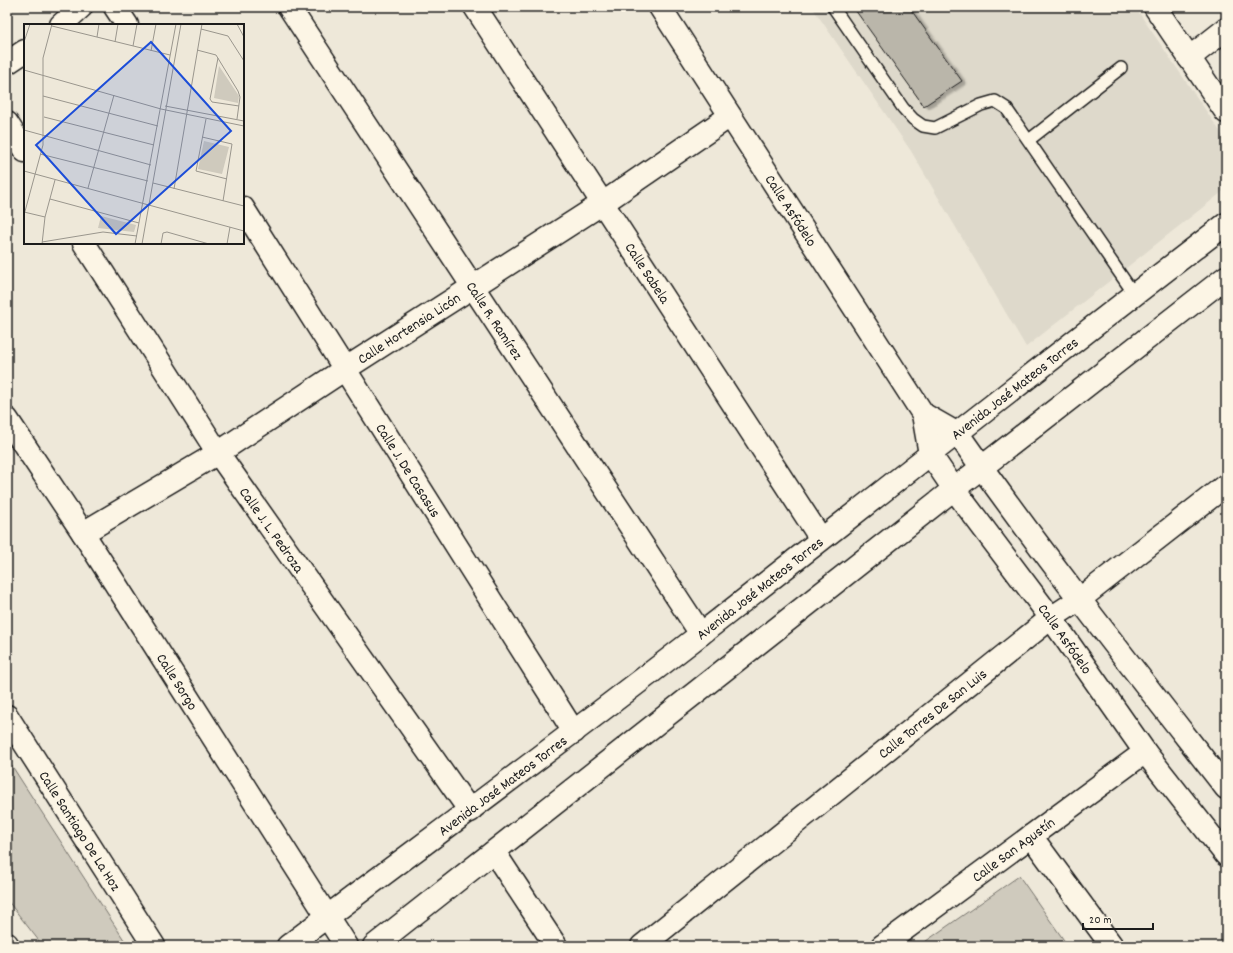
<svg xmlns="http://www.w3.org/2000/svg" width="1233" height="953" viewBox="0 0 1233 953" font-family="Dekko,sans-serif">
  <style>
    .built { fill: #ded9cb }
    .green { fill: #cfcabd; stroke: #76736c }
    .building { fill: #bab6aa; stroke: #1c1c1c; filter: url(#shadow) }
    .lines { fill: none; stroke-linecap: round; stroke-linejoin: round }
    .service-casing { stroke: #1c1c1c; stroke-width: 14 }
    .minor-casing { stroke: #1c1c1c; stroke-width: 25 }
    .tertiary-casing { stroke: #1c1c1c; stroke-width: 25 }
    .service { stroke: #fcf5e5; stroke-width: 11 }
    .minor { stroke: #fcf5e5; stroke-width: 22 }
    .tertiary { stroke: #fcf5e5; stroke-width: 22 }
    .labels { text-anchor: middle; stroke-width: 3; stroke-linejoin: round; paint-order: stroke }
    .street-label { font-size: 15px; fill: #1c1c1c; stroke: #fcf5e5 }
    .inset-road { fill: none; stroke: #9a968d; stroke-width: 1 }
    .view { fill: #1d4ed8; fill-opacity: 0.15; stroke: #1d4ed8; stroke-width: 2 }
    .inset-edge { fill: none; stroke: #1c1c1c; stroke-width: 2 }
  </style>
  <defs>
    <filter id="shadow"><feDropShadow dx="4.5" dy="2.5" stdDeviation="1" flood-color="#0004"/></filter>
  </defs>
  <rect width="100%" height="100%" fill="#eee8d9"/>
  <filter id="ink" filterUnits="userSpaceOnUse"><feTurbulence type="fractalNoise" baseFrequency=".025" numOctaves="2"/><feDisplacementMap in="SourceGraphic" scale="8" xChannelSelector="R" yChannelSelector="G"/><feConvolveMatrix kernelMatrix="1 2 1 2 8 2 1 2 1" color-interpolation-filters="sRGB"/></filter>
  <g filter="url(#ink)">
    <path class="built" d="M812,7H1135L1226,140V189L1026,347L911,151Z"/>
    <g class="green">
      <path d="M12,766L128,946H43L7,900V769Z"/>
      <path d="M1019,876L1068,946H919Z"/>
    </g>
    <path class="building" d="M853,7H909L962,81L924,106Z"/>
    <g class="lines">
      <defs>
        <g id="service">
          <path d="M833,7L903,108L913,119L923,126L935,128L981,105L995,101L1006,108L1134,294"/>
          <path d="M1029,140L1121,68"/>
        </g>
        <g id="minor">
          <path d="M115,7L127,25"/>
          <path id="s1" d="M289,7L701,634"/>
          <path id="s2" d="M475,7L821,539"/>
          <path id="s3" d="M660,7L923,414L930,454"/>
          <path d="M1155,7L1226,112"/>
          <path d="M1189,58L1226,29"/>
          <path d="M7,123L25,151"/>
          <path id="s4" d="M243,208L574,732"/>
          <path id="s5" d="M84,243L218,453L470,811"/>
          <path d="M923,414L958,434"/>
          <path id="s6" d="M83,533L218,453L345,369L603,203L730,116"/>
          <path id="s7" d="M7,716L154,946"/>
          <path d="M1031,836L1112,946"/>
          <path d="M494,852L556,946"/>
          <path d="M7,944L8,946"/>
          <path id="s8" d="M642,946L1051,618L1080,599L1226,485"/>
          <path id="s9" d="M882,946L1145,752"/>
        </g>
        <g id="tertiary">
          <path d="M61,25L81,7"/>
          <path d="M7,63L25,51"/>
          <path id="s10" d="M7,419L83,533L346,946"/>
          <path d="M958,434C1043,555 1135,671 1226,788"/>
          <path id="s11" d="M930,454L954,489L1051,618L1145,752L1226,855"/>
          <path id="s12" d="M288,946C426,842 565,740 701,634C876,497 1050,359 1226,224"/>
          <path d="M374,946L954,489L1226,277"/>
        </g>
      </defs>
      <use href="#service" class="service-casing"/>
      <use href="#minor" class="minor-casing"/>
      <use href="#tertiary" class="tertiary-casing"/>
      <use href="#service" class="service"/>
      <use href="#minor" class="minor"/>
      <use href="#tertiary" class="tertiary"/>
    </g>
  </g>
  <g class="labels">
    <g class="street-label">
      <text dy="5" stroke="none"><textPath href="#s3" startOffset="242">Calle Asfódelo</textPath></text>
      <text dy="5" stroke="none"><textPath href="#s2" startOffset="317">Calle Sabela</textPath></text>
      <text dy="5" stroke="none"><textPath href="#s1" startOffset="375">Calle R. Ramírez</textPath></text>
      <text dy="5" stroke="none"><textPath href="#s6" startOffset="385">Calle Hortensia Licón</textPath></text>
      <text dy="5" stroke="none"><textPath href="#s12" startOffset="916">Avenida José Mateos Torres</textPath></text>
      <text dy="5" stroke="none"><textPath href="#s4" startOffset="310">Calle J. De Casasus</textPath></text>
      <text dy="5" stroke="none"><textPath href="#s5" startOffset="343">Calle J. L. Pedroza</textPath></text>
      <text dy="5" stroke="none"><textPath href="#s12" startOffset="592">Avenida José Mateos Torres</textPath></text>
      <text dy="5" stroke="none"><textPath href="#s11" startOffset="229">Calle Asfódelo</textPath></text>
      <text dy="5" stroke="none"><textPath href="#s10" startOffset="313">Calle Sorgo</textPath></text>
      <text dy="5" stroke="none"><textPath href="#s8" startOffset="372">Calle Torres De San Luis</textPath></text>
      <text dy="5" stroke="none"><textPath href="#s12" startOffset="268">Avenida José Mateos Torres</textPath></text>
      <text dy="5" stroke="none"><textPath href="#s7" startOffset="136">Calle Santiago De La Hoz</textPath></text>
      <text dy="5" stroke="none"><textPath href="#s9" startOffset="163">Calle San Agustín</textPath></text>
    </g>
  </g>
  <g transform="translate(24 24)">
    <rect width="220" height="220" fill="#eee8d9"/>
    <path d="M195,42L215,72L214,79L190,74ZM180,117L205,123L198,150L174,145ZM77,192L112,201L110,208L74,204Z" fill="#cfcabd"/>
    <path class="inset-road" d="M213,0L220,13M28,2L146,31M177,5L204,12L220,37M73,13L75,0M0,18L6,0M91,18L94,0M109,22L113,0M173,26L192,31L214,67L216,73L213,95M127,27L132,0M194,34L186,75L188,78L215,82M0,46L137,85L220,102M19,72L134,102M141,82L220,97M20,93L130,121M182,95L172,147L203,155M0,106L127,141M178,113L208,120L199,177M16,130L124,157M0,147L220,207M129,159L220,182M64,164L90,71M150,165L178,0M26,175L115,199M0,188L21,193M0,191L19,121V34L28,0M18,218L79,208L113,212M18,220L21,193L31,156M111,220L152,0M118,220L157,0M137,220L139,209L143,208L185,220M203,220L206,203"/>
    <path class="view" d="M127,18L207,107L92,210L12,121Z"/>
    <rect width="220" height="220" class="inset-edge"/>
  </g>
  <rect width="1233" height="953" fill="none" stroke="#fcf5e5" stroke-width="24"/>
  <rect x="12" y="12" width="1209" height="929" fill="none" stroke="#1c1c1c" stroke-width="1.5" filter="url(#ink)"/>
  <path d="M1083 923v6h70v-6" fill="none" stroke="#1c1c1c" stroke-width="2"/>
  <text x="1089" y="923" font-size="12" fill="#1c1c1c" stroke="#fcf5e5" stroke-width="3" paint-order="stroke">20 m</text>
</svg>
